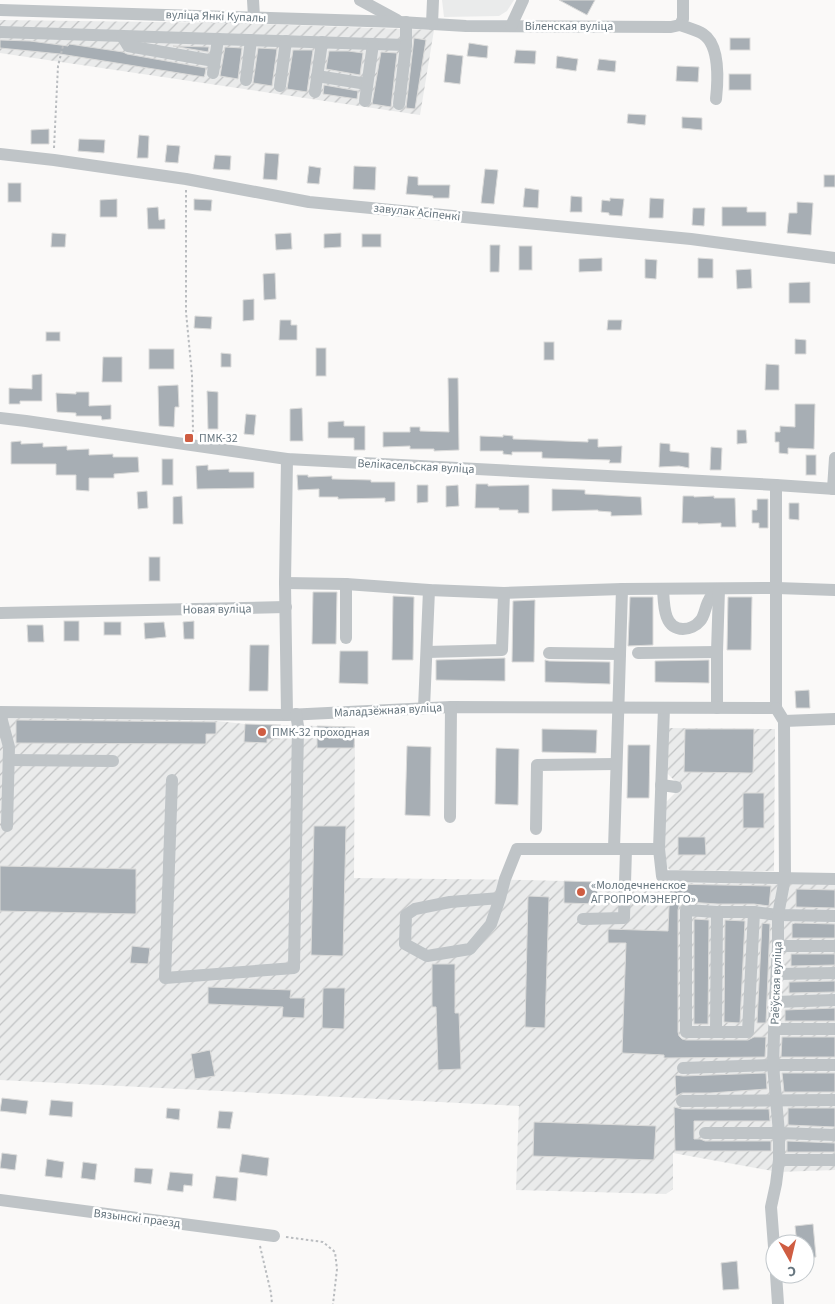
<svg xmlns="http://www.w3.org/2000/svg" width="835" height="1304" viewBox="0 0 835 1304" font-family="'Source Sans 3',sans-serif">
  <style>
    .built { fill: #eaebeb }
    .industrial { fill: url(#industrial-furrows) }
    .building { fill: #a7aeb4; stroke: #dbdbda }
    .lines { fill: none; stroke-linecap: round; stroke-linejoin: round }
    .path { stroke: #babdc0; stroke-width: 2; stroke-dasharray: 2.5 2.5; stroke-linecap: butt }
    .minor { stroke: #bfc4c7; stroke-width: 12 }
    .poi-dot { fill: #cf5d42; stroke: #fff; stroke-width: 2 }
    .labels { text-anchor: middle; stroke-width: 5; stroke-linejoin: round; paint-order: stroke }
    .street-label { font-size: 12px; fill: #67767f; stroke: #fff }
    .poi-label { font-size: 12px; fill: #67767f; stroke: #fff; text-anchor: start }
  </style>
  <defs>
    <pattern id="industrial-furrows" width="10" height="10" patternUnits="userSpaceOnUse" patternTransform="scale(1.25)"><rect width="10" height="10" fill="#eaebeb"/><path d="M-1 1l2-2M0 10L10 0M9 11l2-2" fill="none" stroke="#c1c3c4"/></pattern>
  </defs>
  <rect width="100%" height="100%" fill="#faf9f8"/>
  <path class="built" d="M442,0H514L507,11L499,16L444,17Z"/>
  <g class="industrial">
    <path d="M0,20L233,23L434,30L420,115L0,53Z"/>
    <path d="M0,718L216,721L245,724L355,727L354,878L524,880L648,883L835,884V1170L778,1172L673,1153V1189L666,1194L516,1190L519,1106L0,1080Z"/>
    <path d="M667,728L775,729L774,871L670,870L665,865V803L675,793L676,782L667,773Z"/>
  </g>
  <g class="building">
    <path d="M559,0H595L587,15Z"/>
    <path d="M414,38L426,40L415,109L406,108Z"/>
    <rect x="730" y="38" width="20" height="12"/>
    <path d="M0,40L30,41L68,46L69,44L123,52L127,54L206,68L205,74L204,77L60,54L0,48Z"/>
    <path d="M469,43L488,46L487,58L467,56Z"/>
    <path d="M173,46L209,47L208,52Z"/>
    <path d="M225,47L242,48L238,79L220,76Z"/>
    <path d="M258,48L277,49L272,86L253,83Z"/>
    <path d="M293,50H313L307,92L287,89Z"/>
    <path d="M516,50L536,51L535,64L514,63Z"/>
    <path d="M329,51H348L363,53L360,75L326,69Z"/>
    <path d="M381,52L397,53L391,107L372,104Z"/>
    <path d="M447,54L463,56L460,84L444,82Z"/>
    <path d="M557,56L578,59L576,71L556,68Z"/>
    <path d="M599,59L616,61L615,72L597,70Z"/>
    <path d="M677,66L699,67L698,82L676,81Z"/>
    <rect x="729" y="74" width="22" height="16"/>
    <path d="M324,85L358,91L357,99L323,94Z"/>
    <path d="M628,114L646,115L645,125L627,123Z"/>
    <path d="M682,117L702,118V130L682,128Z"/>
    <path d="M49,129V144H31V130Z"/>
    <path d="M139,135L149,136L148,158H137Z"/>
    <path d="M79,139L105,140L104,153L78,151Z"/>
    <path d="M167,145L180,146L178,163L165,162Z"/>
    <path d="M265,153L279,154L277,180L263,179Z"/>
    <path d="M215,155L231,156L230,170L213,169Z"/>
    <path d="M309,166L321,168L319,184L307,183Z"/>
    <path d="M354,166L376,167L375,190L353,189Z"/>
    <path d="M485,169L498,170L494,204L481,203Z"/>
    <rect x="824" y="175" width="11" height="12"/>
    <path d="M408,176L418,177V185H450L449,198H433V196L406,194Z"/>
    <rect x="8" y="183" width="13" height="19"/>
    <path d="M525,188L539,190L538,208L523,207Z"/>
    <path d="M571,196L582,197V212H570Z"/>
    <path d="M610,198L624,199L622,216L609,215V213L601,212L602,200L610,201Z"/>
    <path d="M650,198L664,199L663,218H649Z"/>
    <path d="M117,199V217H100V200Z"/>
    <path d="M194,199L212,200L211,211L194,210Z"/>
    <path d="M797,202L813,203L811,235L787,233L789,213H797Z"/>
    <path d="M158,207L159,220L165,219V229H148L147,208Z"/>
    <path d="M722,207H747V212H766V226H722Z"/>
    <path d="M693,208H705L704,226L692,225Z"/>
    <path d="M52,233L66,234L65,247H51Z"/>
    <path d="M291,233L292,249L276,250L275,234Z"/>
    <path d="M341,233V247L324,248V234Z"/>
    <rect x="362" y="234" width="19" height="13"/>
    <path d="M490,245H500L499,272H490Z"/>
    <rect x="519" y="246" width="13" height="24"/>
    <path d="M602,258V271L579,272V259Z"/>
    <path d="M698,258L713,259V278H698Z"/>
    <path d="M645,259L657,260L656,279L645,278Z"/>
    <path d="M751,269L752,288L737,289L736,270Z"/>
    <path d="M275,273L276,299L264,300L263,274Z"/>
    <path d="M810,282V303H789V283Z"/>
    <path d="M254,299V320L243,321V300Z"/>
    <path d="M195,316L212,317L211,329L194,328Z"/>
    <path d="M280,320H291V325H297V340H279Z"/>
    <path d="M608,320H622L621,330H607Z"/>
    <rect x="46" y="332" width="14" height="9"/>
    <path d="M795,339L806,340V354H795Z"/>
    <rect x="544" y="342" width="10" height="18"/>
    <rect x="316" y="348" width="10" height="28"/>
    <rect x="149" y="349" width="25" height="20"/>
    <path d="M221,353L231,354V367H221Z"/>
    <path d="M103,357H122V382H102Z"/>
    <path d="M766,364L779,365V390H765Z"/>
    <path d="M42,374V401H20V404H9V388L32,389V375Z"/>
    <path d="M448,378H458L459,450L434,451V449H410V446L383,447V432H410V427H420V431L449,432Z"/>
    <path d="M178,385L179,407H175L174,427L159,426L158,386Z"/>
    <path d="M207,391L218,392V429H208Z"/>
    <path d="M76,392H89V406L111,405V419L102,420L101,416H76V413L57,412L56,393L76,394Z"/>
    <path d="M795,404H815L814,449L788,448V454L779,453V442H775V432H780V426L795,427Z"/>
    <path d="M302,408L303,441H290V409Z"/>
    <path d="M246,414L256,415L254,435L244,434Z"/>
    <path d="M344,421V426H365V450H354V438H328V422Z"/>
    <path d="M737,430H746L747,443L737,444Z"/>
    <path d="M503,435L513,436V439L588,442V439H598V447L622,446L621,463H609L610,460L542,458V452H512V455L503,454V451H480V436L503,437Z"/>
    <path d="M21,441V444L43,443V447L67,446V450L89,449V455L113,454V457H138L139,472L114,474V478H89V491L76,490V475H56V464H11V442Z"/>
    <path d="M660,443L670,444V451L689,453V468L679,466L659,467Z"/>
    <path d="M711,447L722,448L721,470H710Z"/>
    <rect x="806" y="455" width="10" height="20"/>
    <rect x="162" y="459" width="11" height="26"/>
    <path d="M208,465V470L229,469V472H254V488L197,489L196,466Z"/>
    <path d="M297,475H308V477L332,476V479L371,480V482H395V501L385,502V498L338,499V497H319V489L298,490Z"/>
    <path d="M476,484H488V486L529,485V513H518V510H499V508H475Z"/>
    <path d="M417,485H428V502L417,503Z"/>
    <path d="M458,485L459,506L446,507V486Z"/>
    <path d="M552,489L585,490V494L641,497L642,515L611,516V512L598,511V510L552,511Z"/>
    <path d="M147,491L148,508L138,509L137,492Z"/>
    <path d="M182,496L183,524H173V497Z"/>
    <path d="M683,496H694V497L714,496V498H735L736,527H721V523L698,524V523H682Z"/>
    <path d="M757,499H768V528H759V523H752V510H757Z"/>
    <path d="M789,503H799V520L789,519Z"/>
    <rect x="149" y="557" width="11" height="24"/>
    <path d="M313,592H337L336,644H312Z"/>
    <path d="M393,596L414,597L413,660H392Z"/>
    <path d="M630,597H653V645L628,646Z"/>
    <path d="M728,597H752L751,650H727Z"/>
    <path d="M535,600L534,662H512L513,601Z"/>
    <rect x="64" y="621" width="15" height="20"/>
    <path d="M194,621V639H184L183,622Z"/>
    <rect x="104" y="622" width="17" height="13"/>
    <path d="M164,622L166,637L145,639L144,623Z"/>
    <path d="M27,625H43L44,642H28Z"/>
    <path d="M250,645H269L268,691H249Z"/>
    <path d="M340,651H368V684L339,683Z"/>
    <path d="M505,658V681L436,680V660Z"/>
    <path d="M545,660L549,661L610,662V684L545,682Z"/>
    <path d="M709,660V683L655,682V661Z"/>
    <path d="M809,690L810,708H796L795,691Z"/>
    <path d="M16,720L216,722V734H206V744L16,743Z"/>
    <path d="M245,724L281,725L280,739H267V743L244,742Z"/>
    <path d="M317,726L355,727L354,748H317Z"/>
    <path d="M542,729L597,730L596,753L542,752Z"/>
    <path d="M685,729H754L753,773L684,772Z"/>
    <path d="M628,745H650L649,798H627Z"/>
    <path d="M407,746L431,747L430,816L405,815Z"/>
    <path d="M496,748L519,749L518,805L495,804Z"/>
    <rect x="743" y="793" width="21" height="35"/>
    <path d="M314,826H346L343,956L311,955Z"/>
    <path d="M678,837H705L706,855H678Z"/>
    <path d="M0,866L136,869V914L0,911Z"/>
    <path d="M564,881L598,882L597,904L564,903Z"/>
    <path d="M670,884L771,886L769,906L754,904H718L687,902L682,903L679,906L678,910V1032L679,1036L682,1039L686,1040H748L754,1037H766L765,1057L664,1058V1055L622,1053L626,943H608V929L668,931Z"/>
    <path d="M796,889L835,890V908L796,907Z"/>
    <path d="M528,896L549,897L545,1028L525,1027Z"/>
    <path d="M694,919L709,920L708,1024H694Z"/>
    <path d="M725,920L745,921L740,1023L724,1022Z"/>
    <path d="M762,923L770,924L766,1023H757Z"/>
    <path d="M795,923L835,924V938H792V924Z"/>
    <path d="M132,946L150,948L148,964L130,963Z"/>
    <path d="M791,954H835V965L791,966Z"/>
    <path d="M432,964H455V1013H459L461,1069L438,1070L436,1007H432Z"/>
    <path d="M835,981V992L789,993V982Z"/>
    <path d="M208,987L291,990L290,998H305L304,1018L282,1017L283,1007L208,1004Z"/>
    <path d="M323,988H345L344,1029L322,1028Z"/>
    <path d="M835,1008V1021H785V1010Z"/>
    <path d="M782,1037H835V1057H781Z"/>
    <path d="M210,1050L215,1076L195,1079L191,1054Z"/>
    <path d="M766,1073L767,1089L710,1093H682L676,1096L675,1075L683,1076Z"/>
    <path d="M782,1073H835V1092H784Z"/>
    <path d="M2,1098L28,1101L26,1114L0,1111Z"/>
    <path d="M51,1100L73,1102L72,1117L49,1115Z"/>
    <path d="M674,1107L682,1109H769L770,1121H694V1139H700L705,1141H771V1151H675Z"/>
    <path d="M167,1108L180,1109L179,1120L166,1118Z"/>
    <path d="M788,1108H835V1127L788,1125Z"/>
    <path d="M219,1111L233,1112L230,1129L217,1128Z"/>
    <path d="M534,1122L656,1126L654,1160L533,1156Z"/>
    <path d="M787,1141L835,1143V1152H787Z"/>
    <path d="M2,1153L17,1155L15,1170L0,1168Z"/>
    <path d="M242,1154L269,1158L267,1176L239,1172Z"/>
    <path d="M47,1159L64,1162L62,1178L45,1176Z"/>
    <path d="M83,1162L97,1164L95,1180L81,1178Z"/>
    <path d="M135,1168L153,1169L151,1184L134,1182Z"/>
    <path d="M170,1172L193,1174L192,1186L184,1185L183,1192L167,1190Z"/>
    <path d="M216,1176L238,1178L236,1201L213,1198Z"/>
    <path d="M813,1224L816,1257L805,1258V1244H797L795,1226Z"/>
    <path d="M737,1261L739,1289L723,1290L721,1263Z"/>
  </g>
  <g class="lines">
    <g class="path">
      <path d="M54,148L58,66L63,46"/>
      <path d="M186,190V312L192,375L193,432"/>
      <path d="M286,1237L323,1242L335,1252L337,1269L333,1304"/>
      <path d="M260,1246L271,1293L272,1304"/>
    </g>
    <g class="minor">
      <path d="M253,0L254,17"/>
      <path d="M360,0L397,20"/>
      <path d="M0,10L400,22L466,26L671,27L680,25L683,19V0"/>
      <path d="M432,24L433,0"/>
      <path d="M680,25C688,28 697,30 703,34C720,45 718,81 716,99"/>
      <path d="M511,26L523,0"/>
      <path d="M0,32L406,45V22"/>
      <path d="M122,36L128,46L214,61"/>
      <path d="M213,73L218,39"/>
      <path d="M317,76L367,84"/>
      <path d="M246,80L251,40"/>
      <path d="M280,86L286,41"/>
      <path d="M315,92L322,42"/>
      <path d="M365,101L373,44"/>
      <path d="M399,104L406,45"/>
      <path d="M0,154L54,160L186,179L309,202L691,239L835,258"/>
      <path d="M0,418L26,421L287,459L776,485L835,489"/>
      <path d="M833,489L835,458"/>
      <path d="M285,583L346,584L429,590L504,593L622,589L777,588L835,590"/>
      <path d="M663,589C664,603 663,629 683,629C689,629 696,626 700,621C705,616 705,606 709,600C711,595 715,592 719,589"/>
      <path d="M0,613L286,607"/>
      <path d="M346,638V584"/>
      <path d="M427,652L502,650L504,593"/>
      <path d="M549,653L620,654"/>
      <path d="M638,653L717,652"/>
      <path d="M424,708L429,590"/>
      <path d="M664,708L659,849L662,876L835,879"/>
      <path d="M717,708V652L719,589"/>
      <path d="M776,708V485"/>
      <path d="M0,712L287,715L451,707L776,708"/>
      <path d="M0,713L9,747L7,826"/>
      <path d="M287,715L285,583L287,459"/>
      <path d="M784,721L835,719"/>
      <path d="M9,760L113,761"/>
      <path d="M172,780L165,978L294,968L298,726L296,714"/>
      <path d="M661,785L676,787"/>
      <path d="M450,817L451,707"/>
      <path d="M536,829L537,765L616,764"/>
      <path d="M614,849L622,589"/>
      <path d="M500,898L450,902L415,909L406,915L405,944L427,956L470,949L491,924L500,898L505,879L517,849H659"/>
      <path d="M754,912L748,1032H686V910L717,912H754L778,915L835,916"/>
      <path d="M583,919L624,918L626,849"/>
      <path d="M778,946H835"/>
      <path d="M777,974L835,973"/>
      <path d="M775,1002L835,1000"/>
      <path d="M775,1029H835"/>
      <path d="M716,1032L717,912"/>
      <path d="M683,1068L773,1065H835"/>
      <path d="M682,1101L835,1100"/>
      <path d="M705,1133H779L835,1135"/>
      <path d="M779,1160H835"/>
      <path d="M0,1200L274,1236"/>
      <path d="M775,1260L771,1207L776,1184L779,1160V1133L773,1065L775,1002L778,946V915L785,878L784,721L776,708"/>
      <path d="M776,1274L778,1304"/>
    </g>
  </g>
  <g class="poi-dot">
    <rect x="184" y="433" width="10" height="10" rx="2.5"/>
    <circle cx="262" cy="732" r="5"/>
    <circle cx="581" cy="892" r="5"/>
  </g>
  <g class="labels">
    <g class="street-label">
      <text transform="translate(216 16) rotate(2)" y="4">вуліца Янкі Купалы</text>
      <text x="569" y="30">Віленская вуліца</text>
      <text transform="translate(417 212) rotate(6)" y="4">завулак Асіпенкі</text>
      <text transform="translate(416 466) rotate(3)" y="4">Велікасельская вуліца</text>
      <text transform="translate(217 609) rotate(-1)" y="4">Новая вуліца</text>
      <text transform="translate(388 710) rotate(-3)" y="4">Маладзёжная вуліца</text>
      <text transform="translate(776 983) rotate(-88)" y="4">Раёўская вуліца</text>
      <text transform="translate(137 1218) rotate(7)" y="4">Вязынскі праезд</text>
    </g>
    <g class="poi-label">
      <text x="199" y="442">ПМК-32</text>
      <text x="272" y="736">ПМК-32 проходная</text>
      <text x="591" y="889">«Молодечненское<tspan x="591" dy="14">АГРОПРОМЭНЕРГО»</tspan></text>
    </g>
  </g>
  <g transform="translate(790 1259) rotate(172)"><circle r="24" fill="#ffffff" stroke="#c2c8cc"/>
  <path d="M0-4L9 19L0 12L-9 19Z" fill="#cf5d42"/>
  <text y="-8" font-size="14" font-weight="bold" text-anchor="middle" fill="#67767f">С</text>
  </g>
</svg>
